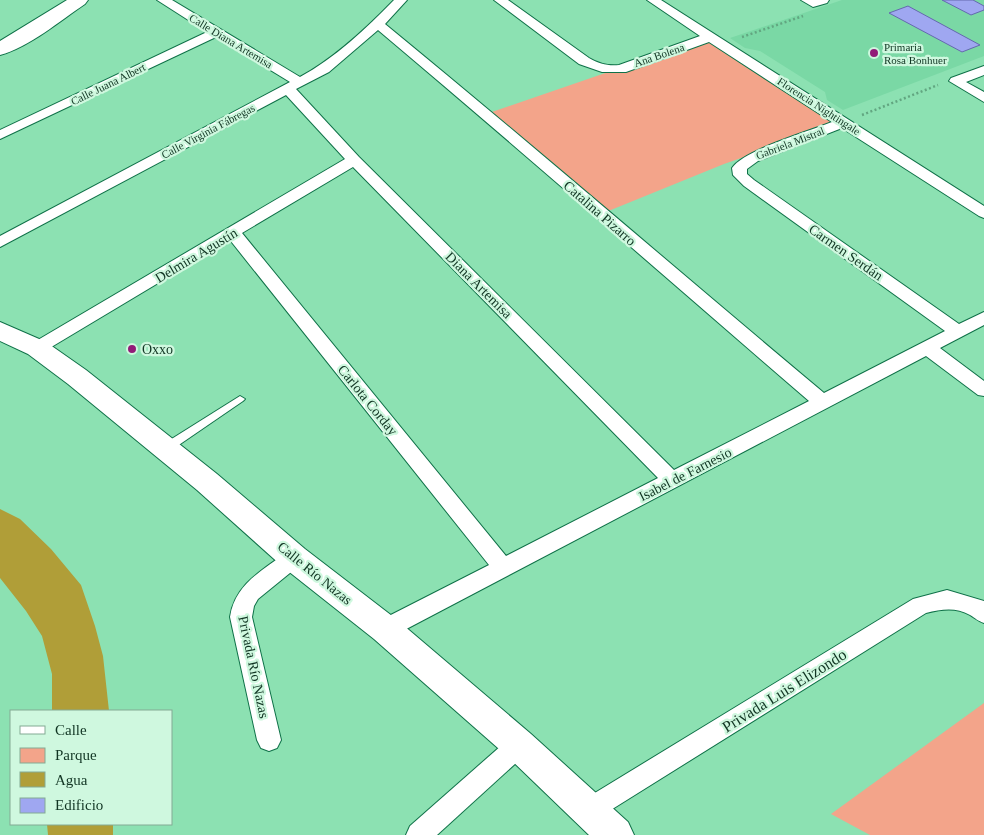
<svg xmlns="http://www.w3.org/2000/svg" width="984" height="835" viewBox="0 0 984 835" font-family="Georgia,serif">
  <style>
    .built { fill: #7ad8a5 }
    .green { fill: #f3a48a }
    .water { fill: #b09e38 }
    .building { fill: #9fa7f1; stroke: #6469ae }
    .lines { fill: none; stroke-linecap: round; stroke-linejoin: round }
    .lane-casing { stroke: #0f7148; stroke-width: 2 }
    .street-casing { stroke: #0f7148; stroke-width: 2 }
    .secondary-casing { stroke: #0f7148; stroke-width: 2 }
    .path { stroke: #62a681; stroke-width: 2.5; stroke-dasharray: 2 2.5; stroke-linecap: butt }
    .lane { fill: #fff; fill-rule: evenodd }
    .street { fill: #fff; fill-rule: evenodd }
    .secondary { fill: #fff; fill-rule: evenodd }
    .poi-dot { fill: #921b78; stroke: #cff8df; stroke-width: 2 }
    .labels { text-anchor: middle; stroke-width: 4.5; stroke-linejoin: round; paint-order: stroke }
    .far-street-label { font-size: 11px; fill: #113523; stroke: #cff8df }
    .far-poi-label { font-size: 11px; fill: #113523; stroke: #cff8df; text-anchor: start }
    .street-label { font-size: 14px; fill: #113523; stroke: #cff8df }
    .poi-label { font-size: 14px; fill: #113523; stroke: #cff8df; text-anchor: start }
    .near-street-label { font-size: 16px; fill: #113523; stroke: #cff8df }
  </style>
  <rect width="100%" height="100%" fill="#8ce1b2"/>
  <path class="built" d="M842,0H984V56L843,110L827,100L825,92L760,51L745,48L730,38Z"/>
  <g class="green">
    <path d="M710,37L844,122L724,164L601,214L486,114Z"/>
    <path d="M984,703V835H870L831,814Z"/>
  </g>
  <g class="water">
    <path d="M0,509L20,519L51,549L81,585L95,626L103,656L109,711H52V674L42,636L26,611L0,578Z"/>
    <path d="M47,824H113V835H48Z"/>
  </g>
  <g class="building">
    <path d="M942,0H973L984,6V10L971,15Z"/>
    <path d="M908,6L980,45L962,52L889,13Z"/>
  </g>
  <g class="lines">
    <defs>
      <path id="lane" d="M240,396L245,399L243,401L170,451H162L161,448L162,445Z"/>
      <g id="street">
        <path d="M157,0H172L300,77C335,58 366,29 394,0H407L385,24C533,145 677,270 824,393L945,331L744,186L733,175L732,168C744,150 810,131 832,122L709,42L626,72H602L579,64L494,0H508L589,58C599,64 608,66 619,65L700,36L647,0H661L984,206V218L979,216L842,128L758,161L747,169V174L754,180L959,324L984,312V325L940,348L984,381V396L978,395L926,356L393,636L385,638L377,636L374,629L377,622L489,565L230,240L43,352L37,354L31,352L28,348L31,344L345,159L286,95L0,247V236L290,82L216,37L0,139V130L207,32ZM378,30C523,152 665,277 809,401L674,470L359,157L296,89L329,72ZM353,167L658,478L506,556L242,233Z"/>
        <path d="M801,0H829L827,3L813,7Z"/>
        <path d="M984,66V75L966,82L984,92V102L949,81L951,78Z"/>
        <path d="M294,550L301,552L304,558L301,564L258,599L254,606L252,617L281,740L277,748L269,751L261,748L257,740L230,617C235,584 262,571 287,552Z"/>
        <path d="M947,590L984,601V623C978,621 975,618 970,615C956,607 942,609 926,613L598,818L589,822L580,818L577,810L580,802L913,599Z"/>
        <path d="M519,734L527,737L531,745L527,753L437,835H406L410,826L511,737Z"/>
      </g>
      <g id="secondary">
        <path d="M67,0H88L85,4C61,20 28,48 0,55V41Z"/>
        <path d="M0,322L46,342L86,370L217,474L305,549L396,619L531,734L628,822L634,835H589L507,756L374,639L283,567L197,490L68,384L28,354L0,341Z"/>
      </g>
    </defs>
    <use href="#lane" class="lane-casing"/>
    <use href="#street" class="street-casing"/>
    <use href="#secondary" class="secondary-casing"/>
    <g class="path">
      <path d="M742,37L803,16"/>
      <path d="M862,115L938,85"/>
    </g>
    <use href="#lane" class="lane"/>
    <use href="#street" class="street"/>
    <use href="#secondary" class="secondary"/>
  </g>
  <g class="poi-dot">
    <circle cx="874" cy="53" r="5"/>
    <circle cx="132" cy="349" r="5"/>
  </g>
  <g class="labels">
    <g class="far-street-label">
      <text transform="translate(231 41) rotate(31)" y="4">Calle Diana Artemisa</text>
      <text transform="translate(659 55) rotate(-19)" y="4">Ana Bolena</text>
      <text transform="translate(108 84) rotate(-26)" y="4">Calle Juana Albert</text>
      <text transform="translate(819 106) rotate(33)" y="4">Florencia Nightingale</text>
      <text transform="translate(208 131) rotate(-28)" y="4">Calle Virginia Fábregas</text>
      <text transform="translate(790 143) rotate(-21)" y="4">Gabriela Mistral</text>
    </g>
    <g class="far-poi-label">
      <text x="884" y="51">Primaria<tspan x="884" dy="13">Rosa Bonhuer</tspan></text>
    </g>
    <g class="street-label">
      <text transform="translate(600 213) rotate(41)" y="5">Catalina Pizarro</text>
      <text transform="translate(846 252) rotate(35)" y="5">Carmen Serdán</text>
      <text transform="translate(196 255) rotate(-31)" y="5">Delmira Agustín</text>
      <text transform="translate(479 285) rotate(45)" y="5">Diana Artemisa</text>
      <text transform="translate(368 400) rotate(51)" y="5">Carlota Corday</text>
      <text transform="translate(685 474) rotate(-27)" y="5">Isabel de Farnesio</text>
      <text transform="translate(315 573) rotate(39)" y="5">Calle Río Nazas</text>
      <text transform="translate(254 667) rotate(78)" y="5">Privada Río Nazas</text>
    </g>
    <g class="poi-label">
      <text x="142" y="354">Oxxo</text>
    </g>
    <g class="near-street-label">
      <text transform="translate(784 690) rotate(-32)" y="6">Privada Luis Elizondo</text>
    </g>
  </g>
  <rect x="10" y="710" width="162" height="115" fill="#cff8df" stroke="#83aa94"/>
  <rect x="20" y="726" width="25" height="8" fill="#ffffff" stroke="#83aa94"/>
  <text x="55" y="735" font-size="15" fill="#113523">Calle</text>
  <rect x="20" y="748" width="25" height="15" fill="#f3a48a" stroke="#83aa94"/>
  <text x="55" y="760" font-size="15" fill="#113523">Parque</text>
  <rect x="20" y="772" width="25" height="15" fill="#b09e38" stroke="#83aa94"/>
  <text x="55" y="785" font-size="15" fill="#113523">Agua</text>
  <rect x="20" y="798" width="25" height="15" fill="#9fa7f1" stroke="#83aa94"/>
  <text x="55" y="810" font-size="15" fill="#113523">Edificio</text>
</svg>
